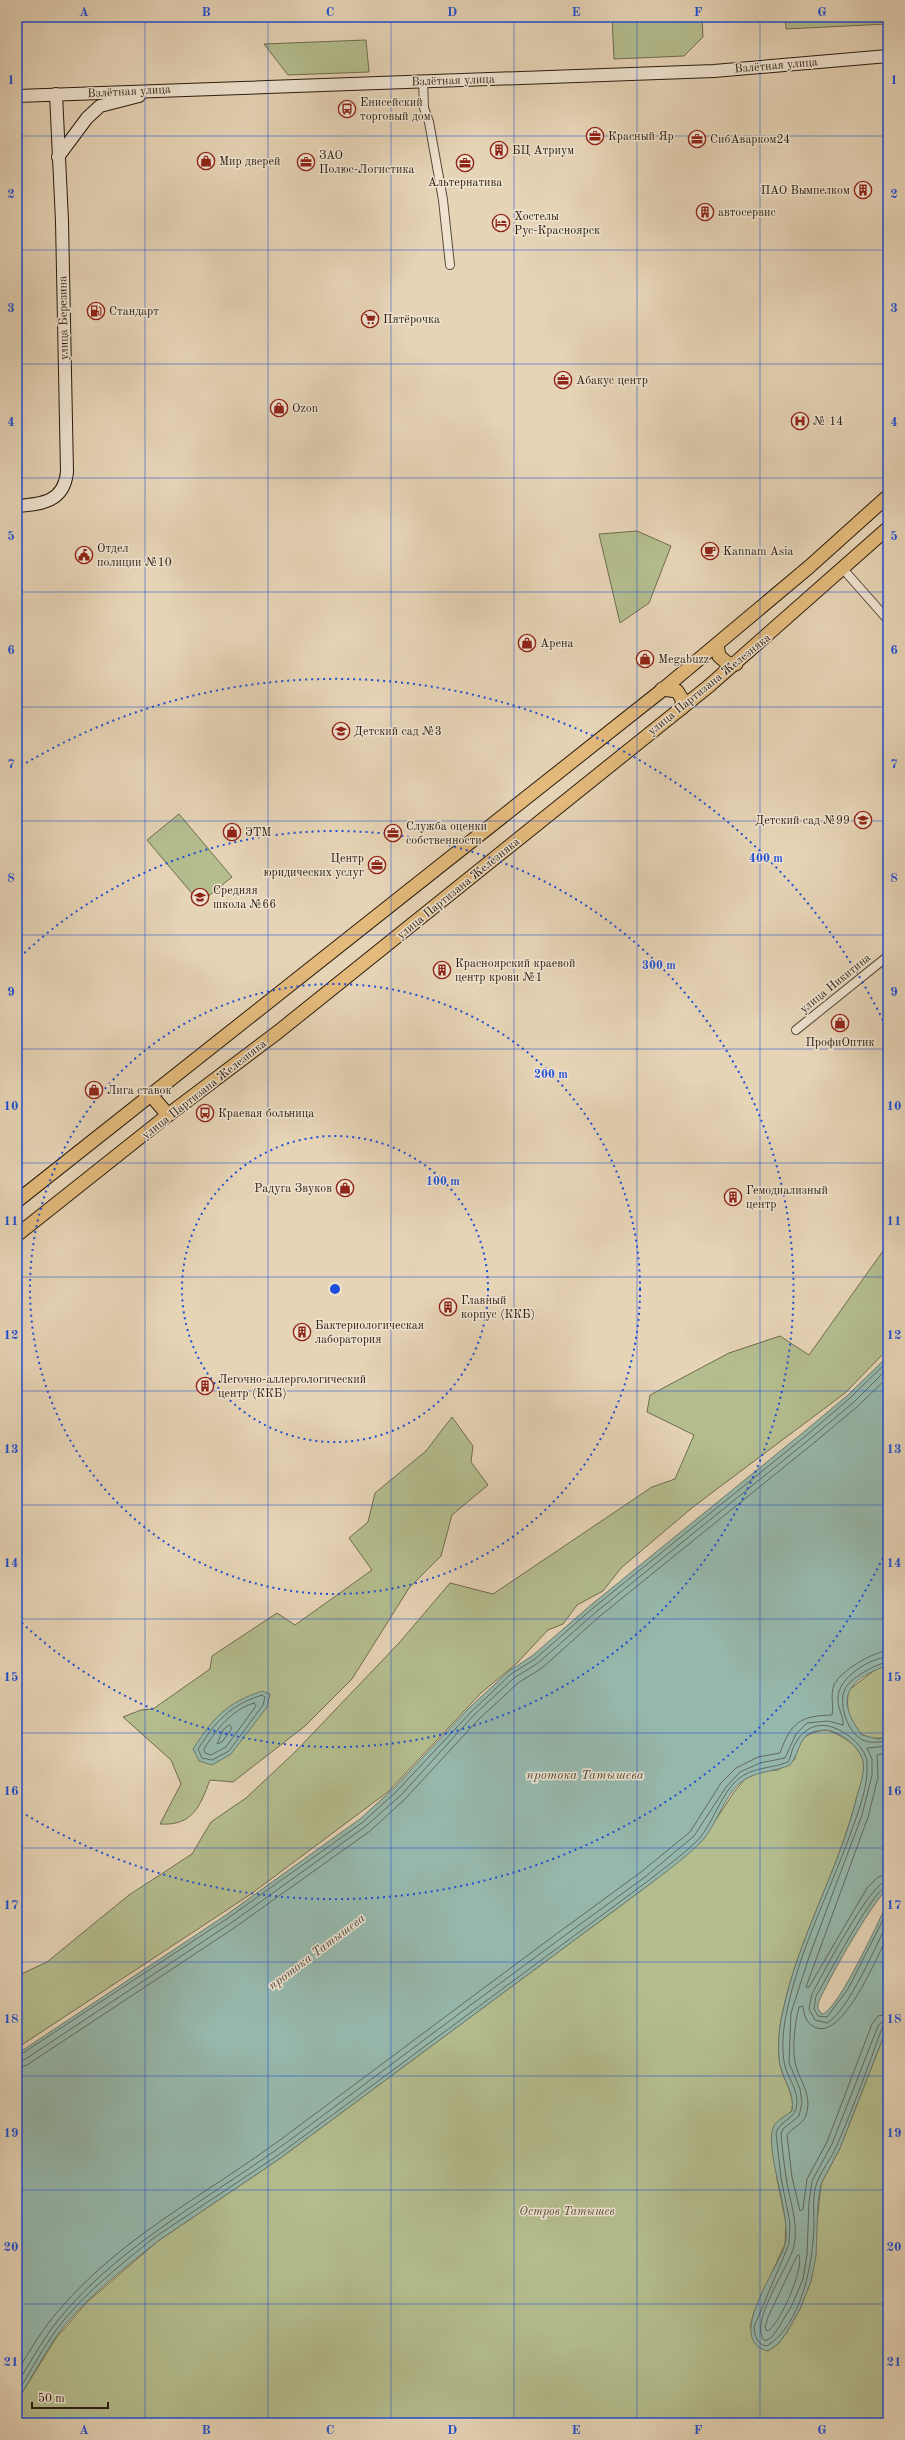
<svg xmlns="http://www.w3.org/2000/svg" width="905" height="2440" viewBox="0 0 905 2440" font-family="'Old Standard TT',serif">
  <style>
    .green { fill: #b4bd8e; stroke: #6f6c4e }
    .water { fill: #96b8ac; stroke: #6b7a6d }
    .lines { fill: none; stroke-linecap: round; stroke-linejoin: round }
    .shore { stroke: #606a5e; stroke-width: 1 }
    .street-casing { stroke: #594a39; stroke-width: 10 }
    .secondary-casing { stroke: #2a1c0f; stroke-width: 14 }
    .primary-casing { stroke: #2a1c0f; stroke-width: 15 }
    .street { stroke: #efe3d0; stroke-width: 8 }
    .secondary { stroke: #efe3d0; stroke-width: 12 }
    .primary { stroke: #e3ba7b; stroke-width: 13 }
    .grid { fill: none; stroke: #1d4ed8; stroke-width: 1; stroke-opacity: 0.55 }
    .ring { fill: none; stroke: #1d4ed8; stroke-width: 2; stroke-dasharray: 2 4 }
    .labels { text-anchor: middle; stroke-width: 3; stroke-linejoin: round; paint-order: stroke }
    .street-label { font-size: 12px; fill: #2a1c0f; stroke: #efe3d0 }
    .poi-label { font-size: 12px; fill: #2a1c0f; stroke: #efe3d0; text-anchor: start }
    .park-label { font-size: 12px; font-style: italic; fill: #534c35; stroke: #efe3d0 }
    .water-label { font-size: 13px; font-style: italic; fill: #4a4b3e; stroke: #efe3d0 }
    .centre { fill: #1d4ed8; stroke: #efe3d0; stroke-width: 2 }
    .ring-label { font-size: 12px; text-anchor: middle; font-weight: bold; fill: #1d4ed8; stroke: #efe3d0; stroke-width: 3; stroke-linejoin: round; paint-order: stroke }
    .neatline { fill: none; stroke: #1d4ed8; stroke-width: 1.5 }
    .grid-label { font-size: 13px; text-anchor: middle; font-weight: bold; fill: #1d4ed8 }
  </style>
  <rect width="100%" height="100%" fill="#e6d4b6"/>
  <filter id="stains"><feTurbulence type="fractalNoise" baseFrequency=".005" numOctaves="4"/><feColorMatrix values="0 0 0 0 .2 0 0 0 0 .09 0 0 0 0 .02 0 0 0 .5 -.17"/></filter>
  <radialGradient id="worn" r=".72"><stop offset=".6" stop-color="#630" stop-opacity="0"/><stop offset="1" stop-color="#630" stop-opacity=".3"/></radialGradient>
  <g class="green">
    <path d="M612,17H702L703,37L684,56L614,59Z"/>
    <path d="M785,17H888V24L786,29Z"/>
    <path d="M366,40L369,72L288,75L264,44Z"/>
    <path d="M637,531L671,546L649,603L620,623L599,534Z"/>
    <path d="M179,814L232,877L200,903L147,840Z"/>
    <path d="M888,1244V1349L845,1393L693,1507L621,1568L603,1591L577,1605L563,1624L548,1630L516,1664L481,1693L389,1791L251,1894L17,2048V1976L47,1962L129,1895L192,1854L211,1822L246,1798L294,1753L399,1643L450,1583L493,1594L652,1487L675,1479L694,1435L647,1412L650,1395L729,1353L780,1336L809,1355Z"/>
    <path d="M452,1417L473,1446L471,1462L488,1485L452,1515L441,1556L409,1588L352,1679L305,1726L233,1782L210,1780C200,1806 193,1826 160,1824L181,1784L171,1760L123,1717L141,1710L153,1709L210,1669L212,1656L277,1613L295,1625L372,1570L349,1538L368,1522L375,1493L426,1451Z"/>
    <path d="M888,1665V1737C880,1738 871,1740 863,1735C849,1727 845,1704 849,1690L876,1669Z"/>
    <path d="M827,1730C841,1735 858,1744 863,1760C866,1772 860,1785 857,1796C839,1870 799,1936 783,2010C779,2026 777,2049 780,2065C784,2082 795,2093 792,2111L775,2125L772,2133L777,2179L786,2223L785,2244L754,2312L750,2327L768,2351L778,2344L787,2332L800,2309L811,2281L821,2184L840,2148L888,2025V2423H17V2401L56,2338L87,2302L158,2241L279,2159L650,1884L701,1842L734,1792L745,1779L762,1771L778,1770L795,1759C798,1738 807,1732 827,1730Z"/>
  </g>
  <g class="water">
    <path d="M888,1356V1665C847,1680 834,1698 862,1735L878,1739L888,1737V1889C876,1895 823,1988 818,2004V2009L822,2014C838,2011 879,1920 888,1902V2025L840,2148L821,2184L818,2202L816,2256L811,2281L800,2309L787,2332L778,2344L768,2351C724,2341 778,2269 785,2245C793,2216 761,2144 775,2124C779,2119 787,2115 792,2111C795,2093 784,2082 780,2065C777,2049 779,2027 783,2011C798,1938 838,1872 856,1800C859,1788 865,1774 863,1761C860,1747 839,1730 825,1730C797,1731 803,1748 790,1765C776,1771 761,1771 747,1778C724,1791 718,1825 700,1843C685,1858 667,1871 650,1884L279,2159L158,2241C122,2270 82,2300 55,2338C42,2358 30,2380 17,2401V2054L226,1915L360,1819L394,1788L468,1709L509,1671L532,1656L591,1605L805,1431L848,1395Z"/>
    <path d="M262,1691L270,1694L267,1707L231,1754L212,1765L199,1761L193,1749C214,1717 225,1704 262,1691Z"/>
  </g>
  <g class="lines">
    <g class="shore">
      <path d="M888,1662C877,1663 849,1679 845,1689C838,1703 847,1731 861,1739C869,1744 879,1742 888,1741"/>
      <path d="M262,1695L265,1697L263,1705L229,1751L212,1760L202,1758L198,1749C216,1721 230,1705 262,1695Z"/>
      <path d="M254,1703L256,1706L226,1747L211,1755L205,1753L204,1749C216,1730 231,1710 254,1703Z"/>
      <path d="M230,1725L232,1728L222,1742L217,1744L223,1730Z"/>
      <path d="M888,1746L867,1748L872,1759V1775L862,1815L809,1957L791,2013L789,2063L800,2089L802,2103L799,2116L783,2129L781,2134C782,2148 784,2163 786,2177C789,2199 799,2223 794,2246C789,2267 747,2325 765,2341L772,2337L779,2327L792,2305L803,2279L807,2254L809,2202L812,2181L832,2144L878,2026L882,2022L888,2020"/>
      <path d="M888,1752L877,1755L878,1777L868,1817L806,1987H809L867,1888L878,1877L888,1874"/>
      <path d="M888,1880C871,1881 822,1975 812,1994L809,2009L815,2020L827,2023C848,2012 876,1945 888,1922"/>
      <path d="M888,1885C874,1887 826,1980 816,1996L814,2009L818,2016L827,2017L848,1989L888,1910"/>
      <path d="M888,1935C878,1955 844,2037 817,2028C807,2025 804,2016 803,2006L799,2007C795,2023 792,2046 795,2062C799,2081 813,2095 806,2115C803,2125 792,2127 787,2135L792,2177L800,2211L803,2209L807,2179L827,2142L872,2024L878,2016L888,2014"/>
      <path d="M17,2057L228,1918L363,1822L397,1791L471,1712L511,1674L535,1659L593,1608L808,1434L850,1398L888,1361"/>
      <path d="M17,2062L24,2060L231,1923L366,1826L401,1795L474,1715L514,1678L538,1663L596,1612L811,1438L854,1402L888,1368"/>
      <path d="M17,2068L27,2065L234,1928L370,1831L405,1799L478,1720L518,1683L542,1668L600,1616L815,1442L858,1406L888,1377"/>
      <path d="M799,2255C805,2267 779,2327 767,2331L765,2328L768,2317L797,2256Z"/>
      <path d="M17,2372C30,2350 43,2328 60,2309C122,2236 209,2193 284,2137C403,2049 521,1959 641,1872L690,1832L721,1783L736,1768L758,1757L780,1753C791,1722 800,1716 832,1715C834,1706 830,1695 834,1685C840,1671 874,1651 888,1651"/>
      <path d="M17,2384C32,2359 46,2334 64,2313C128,2239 217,2194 294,2137C411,2050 527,1962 645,1877L694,1836L726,1787L740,1772L760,1763L785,1758L796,1734L807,1723L828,1721L843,1725C844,1717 837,1708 838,1698C838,1678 869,1658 888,1657"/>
      <path d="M17,2393C29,2374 39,2355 52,2336C78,2298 119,2266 155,2237L277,2156L648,1881C664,1868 683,1855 698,1840C715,1821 722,1788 744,1775C758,1767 773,1768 788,1762C791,1757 791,1753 793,1748C800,1733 811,1723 828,1726C843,1729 865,1745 867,1762C869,1786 858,1812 850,1835C829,1893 799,1951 787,2011C783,2027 781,2051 785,2066C788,2078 798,2090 797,2103C797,2119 780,2120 776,2133L781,2178L790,2223L789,2244L754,2327C755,2336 757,2345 767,2346C802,2324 813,2263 814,2225C814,2211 812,2196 817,2182C822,2169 832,2158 837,2145C854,2106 868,2067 882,2028L888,2025"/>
    </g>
    <defs>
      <g id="street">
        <path d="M423,81L424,108L429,122L443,200L450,265"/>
        <path d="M843,569L888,620"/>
        <path d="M796,1030L888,956"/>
      </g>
      <g id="secondary">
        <path d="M17,96L714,71L888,56"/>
        <path d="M58,157L87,118L100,106L139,96"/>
        <path d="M17,506C42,504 64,502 67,472L62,221L56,94"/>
      </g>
      <g id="primary">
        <path d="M717,645L719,656L727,663L736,664"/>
        <path d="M662,689L677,691L682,699V708"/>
        <path d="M150,1094L168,1115"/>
        <path d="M17,1201L661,691L809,567L888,496"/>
        <path d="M17,1235L168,1115L278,1032L709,686L888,528"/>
      </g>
    </defs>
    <use href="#street" class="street-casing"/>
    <use href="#secondary" class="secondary-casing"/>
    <use href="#primary" class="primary-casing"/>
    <use href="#street" class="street"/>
    <use href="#secondary" class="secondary"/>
    <use href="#primary" class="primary"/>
  </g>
  <path class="grid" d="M145,17V2423M268,17V2423M391,17V2423M514,17V2423M637,17V2423M760,17V2423M17,136H888M17,250H888M17,364H888M17,478H888M17,592H888M17,707H888M17,821H888M17,935H888M17,1049H888M17,1163H888M17,1277H888M17,1391H888M17,1505H888M17,1619H888M17,1733H888M17,1848H888M17,1962H888M17,2076H888M17,2190H888M17,2304H888"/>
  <g class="ring">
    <circle cx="335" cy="1289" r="153"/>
    <circle cx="335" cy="1289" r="305"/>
    <path d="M20 957A458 458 0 1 1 20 1621"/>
    <path d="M888 1547A610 610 0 0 1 21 1812M21 766A610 610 0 0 1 888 1031"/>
  </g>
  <defs>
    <symbol id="bus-ring" viewBox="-11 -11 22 22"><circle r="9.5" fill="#efe3d0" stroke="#8f2418" stroke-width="1.5"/><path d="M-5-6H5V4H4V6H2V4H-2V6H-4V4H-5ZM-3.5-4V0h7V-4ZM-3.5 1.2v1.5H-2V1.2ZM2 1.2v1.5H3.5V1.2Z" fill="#8f2418"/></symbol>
    <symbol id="office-ring" viewBox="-11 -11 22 22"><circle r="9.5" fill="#efe3d0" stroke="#8f2418" stroke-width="1.5"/><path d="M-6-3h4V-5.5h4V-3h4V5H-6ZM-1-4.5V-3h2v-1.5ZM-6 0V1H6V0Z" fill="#8f2418"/></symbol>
    <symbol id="building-ring" viewBox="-11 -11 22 22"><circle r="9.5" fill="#efe3d0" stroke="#8f2418" stroke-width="1.5"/><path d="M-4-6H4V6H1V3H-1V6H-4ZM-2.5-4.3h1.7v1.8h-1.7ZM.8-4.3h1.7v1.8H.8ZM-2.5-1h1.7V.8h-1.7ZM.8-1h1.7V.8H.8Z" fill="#8f2418"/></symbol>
    <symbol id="shop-ring" viewBox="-11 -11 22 22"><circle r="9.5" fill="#efe3d0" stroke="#8f2418" stroke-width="1.5"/><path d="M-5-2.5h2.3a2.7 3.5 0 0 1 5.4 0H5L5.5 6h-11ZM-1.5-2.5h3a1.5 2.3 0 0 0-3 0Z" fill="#8f2418"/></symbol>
    <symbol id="hotel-ring" viewBox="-11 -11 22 22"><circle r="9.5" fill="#efe3d0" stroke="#8f2418" stroke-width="1.5"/><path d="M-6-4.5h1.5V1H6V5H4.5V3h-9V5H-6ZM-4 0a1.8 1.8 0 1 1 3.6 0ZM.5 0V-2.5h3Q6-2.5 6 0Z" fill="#8f2418"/></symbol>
    <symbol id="fuel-ring" viewBox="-11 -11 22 22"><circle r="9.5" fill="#efe3d0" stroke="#8f2418" stroke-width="1.5"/><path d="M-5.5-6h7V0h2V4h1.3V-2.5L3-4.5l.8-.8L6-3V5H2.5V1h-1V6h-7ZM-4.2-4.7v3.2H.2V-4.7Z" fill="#8f2418"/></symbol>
    <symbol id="supermarket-ring" viewBox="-11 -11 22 22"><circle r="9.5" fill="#efe3d0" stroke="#8f2418" stroke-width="1.5"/><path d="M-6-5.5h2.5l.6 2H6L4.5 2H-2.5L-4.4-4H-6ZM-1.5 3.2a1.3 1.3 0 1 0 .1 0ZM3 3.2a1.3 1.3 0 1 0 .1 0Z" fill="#8f2418"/></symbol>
    <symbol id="hospital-ring" viewBox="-11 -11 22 22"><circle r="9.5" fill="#efe3d0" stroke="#8f2418" stroke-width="1.5"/><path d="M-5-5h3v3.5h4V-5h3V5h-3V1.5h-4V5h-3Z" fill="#8f2418"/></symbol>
    <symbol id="cafe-ring" viewBox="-11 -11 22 22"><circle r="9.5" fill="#efe3d0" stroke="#8f2418" stroke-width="1.5"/><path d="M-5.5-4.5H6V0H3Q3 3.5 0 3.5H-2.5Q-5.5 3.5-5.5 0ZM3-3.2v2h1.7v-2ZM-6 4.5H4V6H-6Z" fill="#8f2418"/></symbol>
    <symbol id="civic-ring" viewBox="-11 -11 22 22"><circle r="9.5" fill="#efe3d0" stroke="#8f2418" stroke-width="1.5"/><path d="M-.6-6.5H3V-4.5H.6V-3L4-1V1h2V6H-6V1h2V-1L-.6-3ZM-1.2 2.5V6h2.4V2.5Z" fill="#8f2418"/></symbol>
    <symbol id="school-ring" viewBox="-11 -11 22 22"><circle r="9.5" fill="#efe3d0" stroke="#8f2418" stroke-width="1.5"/><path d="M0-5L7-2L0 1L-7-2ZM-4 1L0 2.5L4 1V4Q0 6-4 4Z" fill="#8f2418"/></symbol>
  </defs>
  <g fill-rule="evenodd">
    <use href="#bus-ring" x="337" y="99" width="20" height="20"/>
    <use href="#office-ring" x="585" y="126" width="20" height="20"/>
    <use href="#office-ring" x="687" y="129" width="20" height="20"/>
    <use href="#building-ring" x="489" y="140" width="20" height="20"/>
    <use href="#shop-ring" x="196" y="151" width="20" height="20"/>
    <use href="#office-ring" x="296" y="152" width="20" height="20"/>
    <use href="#office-ring" x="455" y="153" width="20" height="20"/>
    <use href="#building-ring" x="853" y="180" width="20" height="20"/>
    <use href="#building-ring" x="695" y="202" width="20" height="20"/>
    <use href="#hotel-ring" x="491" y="213" width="20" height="20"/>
    <use href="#fuel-ring" x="86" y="301" width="20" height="20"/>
    <use href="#supermarket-ring" x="360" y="309" width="20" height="20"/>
    <use href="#office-ring" x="553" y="370" width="20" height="20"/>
    <use href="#shop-ring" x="269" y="398" width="20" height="20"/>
    <use href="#hospital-ring" x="790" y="411" width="20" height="20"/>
    <use href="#cafe-ring" x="700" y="541" width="20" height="20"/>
    <use href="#civic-ring" x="74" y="545" width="20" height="20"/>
    <use href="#shop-ring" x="517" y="633" width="20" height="20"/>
    <use href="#shop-ring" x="635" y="649" width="20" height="20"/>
    <use href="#school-ring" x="331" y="721" width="20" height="20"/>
    <use href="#school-ring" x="853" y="810" width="20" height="20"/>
    <use href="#shop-ring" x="222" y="822" width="20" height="20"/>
    <use href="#office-ring" x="383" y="823" width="20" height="20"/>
    <use href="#office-ring" x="367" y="855" width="20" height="20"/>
    <use href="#school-ring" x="190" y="887" width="20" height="20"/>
    <use href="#building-ring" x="432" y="960" width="20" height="20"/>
    <use href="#shop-ring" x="830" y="1013" width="20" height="20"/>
    <use href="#shop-ring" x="84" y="1080" width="20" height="20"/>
    <use href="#bus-ring" x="195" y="1103" width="20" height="20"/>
    <use href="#shop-ring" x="335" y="1178" width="20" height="20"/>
    <use href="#building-ring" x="723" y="1187" width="20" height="20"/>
    <use href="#building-ring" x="438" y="1297" width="20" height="20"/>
    <use href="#building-ring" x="292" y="1322" width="20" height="20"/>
    <use href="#building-ring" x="195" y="1376" width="20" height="20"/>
  </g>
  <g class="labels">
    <g class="street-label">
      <text transform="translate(776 65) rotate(-5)" y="4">Взлётная улица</text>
      <text transform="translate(453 80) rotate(-2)" y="4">Взлётная улица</text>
      <text transform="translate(129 91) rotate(-3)" y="4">Взлётная улица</text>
      <text transform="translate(63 318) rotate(-91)" y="4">улица Березина</text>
      <text transform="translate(709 684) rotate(-39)" y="4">улица Партизана Железняка</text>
      <text transform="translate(458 888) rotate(-39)" y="4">улица Партизана Железняка</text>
      <text transform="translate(835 983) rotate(-39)" y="4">улица Никитина</text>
      <text transform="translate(204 1089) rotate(-38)" y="4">улица Партизана Железняка</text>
    </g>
    <g class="poi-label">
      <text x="360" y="106">Енисейский<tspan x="360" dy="14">торговый дом</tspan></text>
      <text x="608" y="140">Красный Яр</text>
      <text x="710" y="143">СибАварком24</text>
      <text x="512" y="154">БЦ Атриум</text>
      <text x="319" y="159">ЗАО<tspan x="319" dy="14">Полюс-Логистика</tspan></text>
      <text x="219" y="165">Мир дверей</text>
      <text x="465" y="186" text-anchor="middle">Альтернатива</text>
      <text x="850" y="194" text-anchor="end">ПАО Вымпелком</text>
      <text x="718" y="216">автосервис</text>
      <text x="514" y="220">Хостелы<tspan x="514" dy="14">Рус-Красноярск</tspan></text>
      <text x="109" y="315">Стандарт</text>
      <text x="383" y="323">Пятёрочка</text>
      <text x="576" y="384">Абакус центр</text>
      <text x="292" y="412">Ozon</text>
      <text x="813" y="425">№ 14</text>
      <text x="97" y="552">Отдел<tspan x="97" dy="14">полиции №10</tspan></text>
      <text x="723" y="555">Kannam Asia</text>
      <text x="540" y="647">Арена</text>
      <text x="658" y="663">Megabuzz</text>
      <text x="354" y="735">Детский сад №3</text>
      <text x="850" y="824" text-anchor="end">Детский сад №99</text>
      <text x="406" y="830">Служба оценки<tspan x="406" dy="14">собственности</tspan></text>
      <text x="245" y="836">ЭТМ</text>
      <text x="364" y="862" text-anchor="end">Центр<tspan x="364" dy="14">юридических услуг</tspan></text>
      <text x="213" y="894">Средняя<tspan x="213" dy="14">школа №66</tspan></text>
      <text x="455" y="967">Красноярский краевой<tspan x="455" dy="14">центр крови №1</tspan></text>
      <text x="840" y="1046" text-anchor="middle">ПрофиОптик</text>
      <text x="107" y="1094">Лига ставок</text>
      <text x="218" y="1117">Краевая больница</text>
      <text x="332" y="1192" text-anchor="end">Радуга Звуков</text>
      <text x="746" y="1194">Гемодиализный<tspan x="746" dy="14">центр</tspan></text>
      <text x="461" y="1304">Главный<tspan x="461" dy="14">корпус (ККБ)</tspan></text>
      <text x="315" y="1329">Бактериологическая<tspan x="315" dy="14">лаборатория</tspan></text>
      <text x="218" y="1383">Легочно-аллергологический<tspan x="218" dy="14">центр (ККБ)</tspan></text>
    </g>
    <g class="park-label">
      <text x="567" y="2215">Остров Татышев</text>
    </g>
    <g class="water-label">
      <text x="585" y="1779">протока Татышева</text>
      <text transform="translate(316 1951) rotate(-37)" y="5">протока Татышева</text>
    </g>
  </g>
  <circle cx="335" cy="1289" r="6" class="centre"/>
  <g class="ring-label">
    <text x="766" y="862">400 m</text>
    <text x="659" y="969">300 m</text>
    <text x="551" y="1078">200 m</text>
    <text x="443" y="1185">100 m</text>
  </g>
  <rect width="905" height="2440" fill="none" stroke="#e6d4b6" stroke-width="44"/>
  <path d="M32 2402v6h76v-6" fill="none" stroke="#2a1c0f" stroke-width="2"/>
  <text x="38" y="2402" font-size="12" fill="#2a1c0f" stroke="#efe3d0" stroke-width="3" paint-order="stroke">50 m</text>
  <rect x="22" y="22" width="861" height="2396" class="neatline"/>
  <g class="grid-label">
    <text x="84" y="16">A</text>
    <text x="206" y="16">B</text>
    <text x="330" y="16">C</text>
    <text x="452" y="16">D</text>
    <text x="576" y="16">E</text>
    <text x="698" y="16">F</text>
    <text x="822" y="16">G</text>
    <text x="11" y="84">1</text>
    <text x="894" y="84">1</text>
    <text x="11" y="198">2</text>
    <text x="894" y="198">2</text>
    <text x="11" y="312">3</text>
    <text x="894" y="312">3</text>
    <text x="11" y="426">4</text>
    <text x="894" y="426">4</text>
    <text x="11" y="540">5</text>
    <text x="894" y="540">5</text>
    <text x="11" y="654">6</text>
    <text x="894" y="654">6</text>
    <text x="11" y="768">7</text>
    <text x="894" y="768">7</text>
    <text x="11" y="882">8</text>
    <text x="894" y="882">8</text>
    <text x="11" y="996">9</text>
    <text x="894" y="996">9</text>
    <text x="11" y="1110">10</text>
    <text x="894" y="1110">10</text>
    <text x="11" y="1225">11</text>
    <text x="894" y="1225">11</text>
    <text x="11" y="1339">12</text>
    <text x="894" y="1339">12</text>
    <text x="11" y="1453">13</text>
    <text x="894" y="1453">13</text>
    <text x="11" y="1567">14</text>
    <text x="894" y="1567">14</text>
    <text x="11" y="1681">15</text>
    <text x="894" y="1681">15</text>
    <text x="11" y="1795">16</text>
    <text x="894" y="1795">16</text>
    <text x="11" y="1909">17</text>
    <text x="894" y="1909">17</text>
    <text x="11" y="2023">18</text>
    <text x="894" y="2023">18</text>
    <text x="11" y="2137">19</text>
    <text x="894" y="2137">19</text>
    <text x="11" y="2251">20</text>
    <text x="894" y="2251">20</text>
    <text x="11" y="2366">21</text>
    <text x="894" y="2366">21</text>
    <text x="84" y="2434">A</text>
    <text x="206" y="2434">B</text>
    <text x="330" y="2434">C</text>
    <text x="452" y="2434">D</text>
    <text x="576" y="2434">E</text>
    <text x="698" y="2434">F</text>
    <text x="822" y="2434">G</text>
  </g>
  <rect width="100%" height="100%" filter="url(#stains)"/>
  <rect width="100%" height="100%" fill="url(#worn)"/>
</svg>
